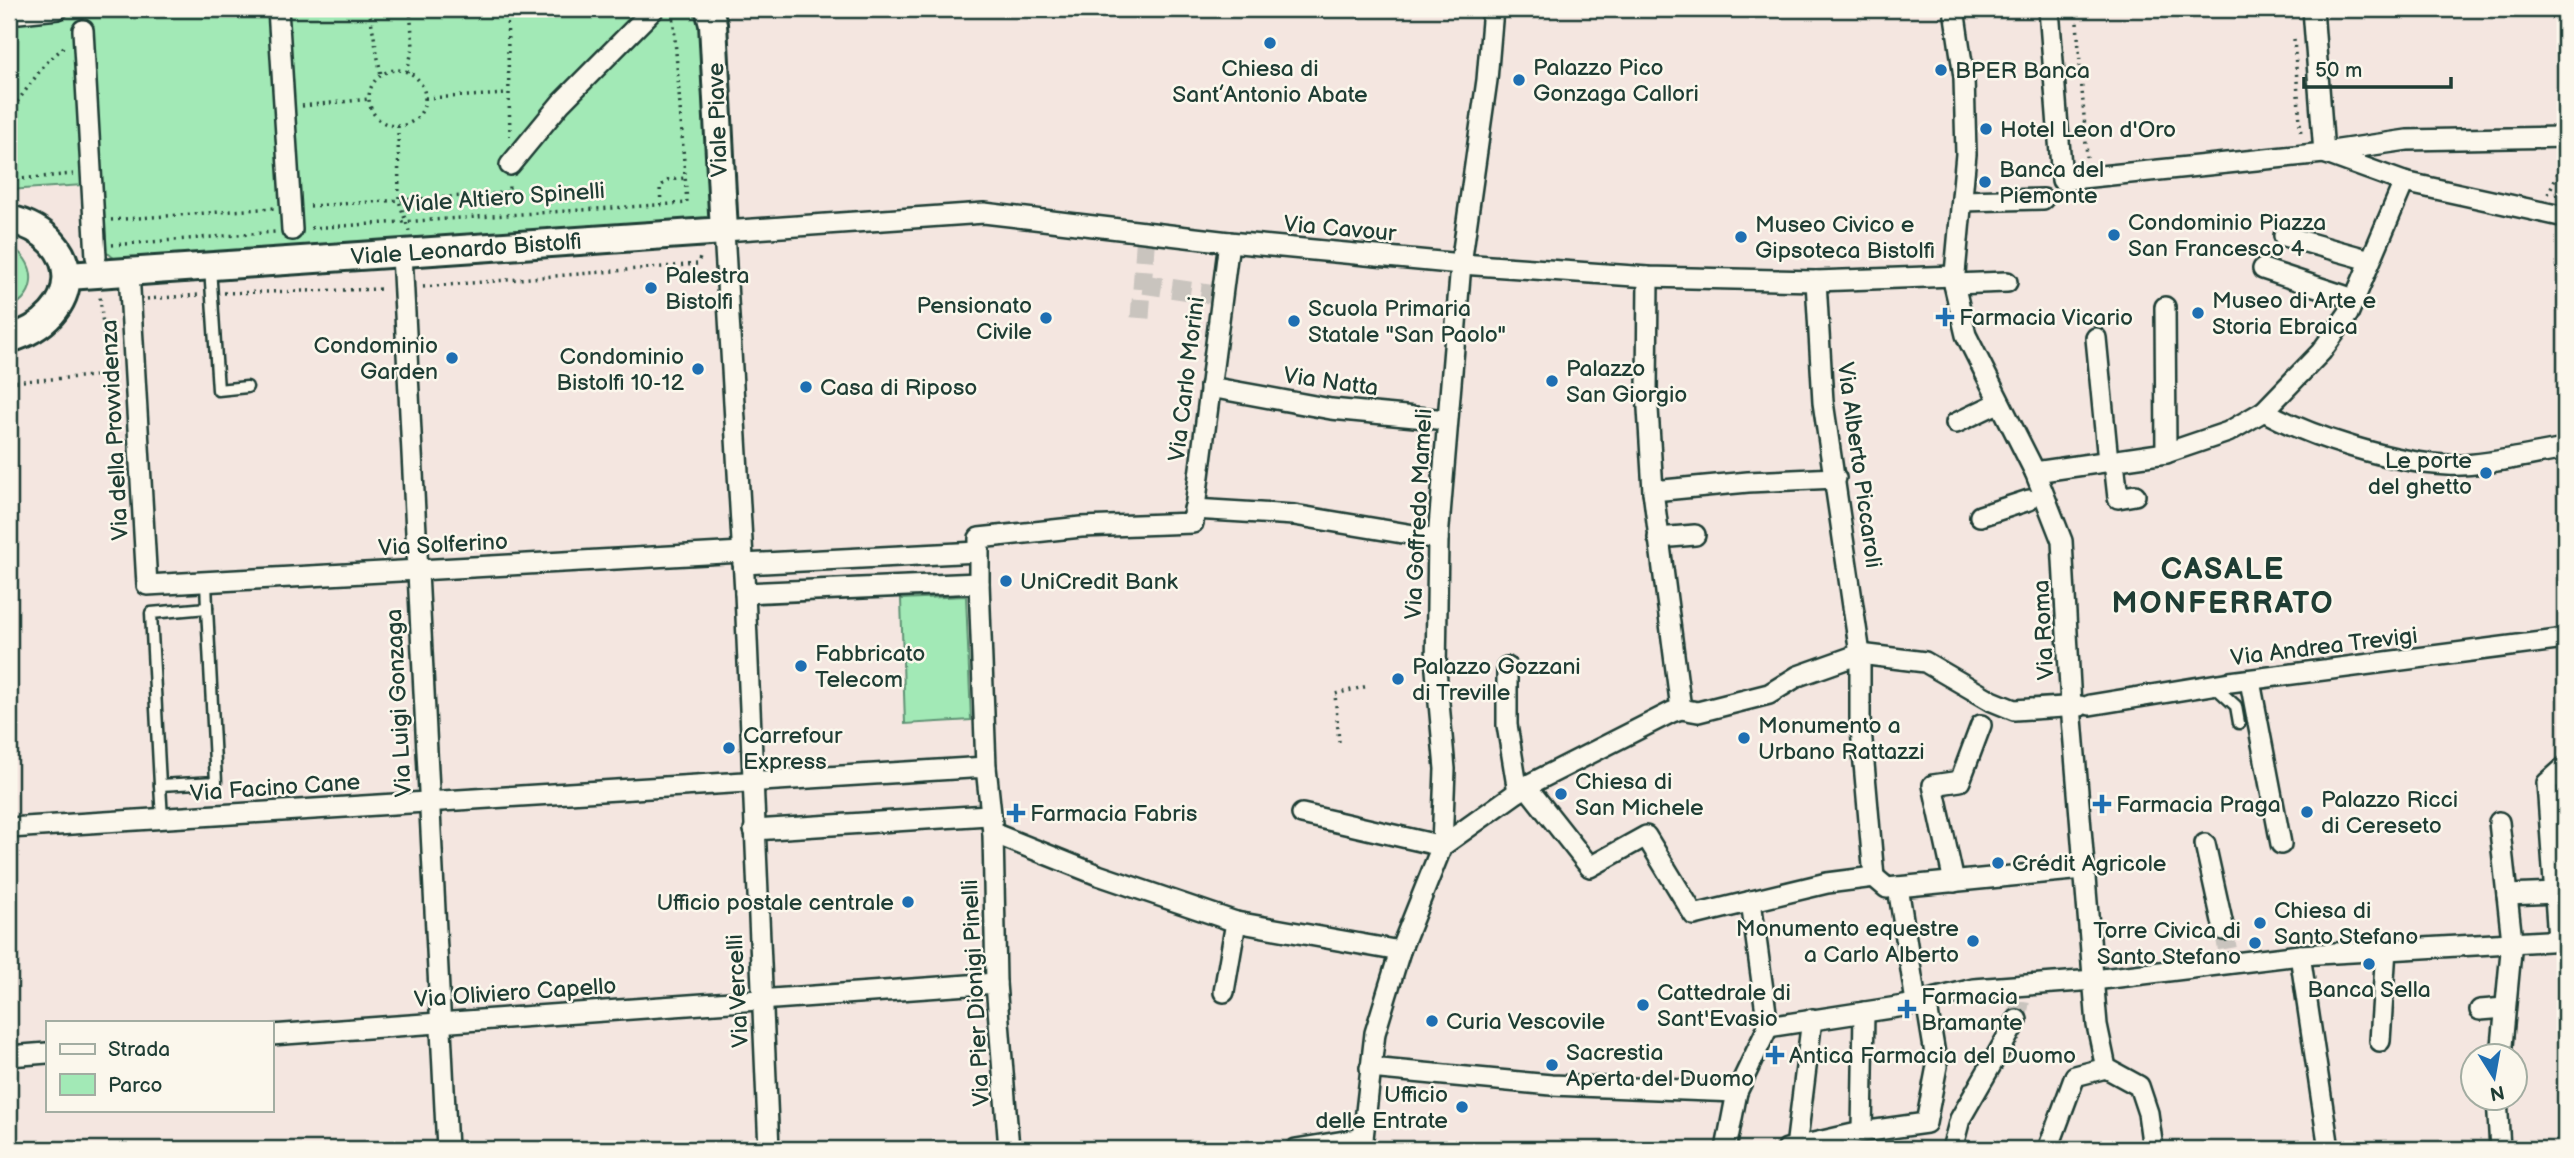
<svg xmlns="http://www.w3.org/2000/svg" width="2574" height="1158" viewBox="0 0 2574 1158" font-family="'Balsamiq Sans',sans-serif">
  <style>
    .green { fill: #a2e9b6; stroke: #609375; stroke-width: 2 }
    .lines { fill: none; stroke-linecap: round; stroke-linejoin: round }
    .street-tunnel { stroke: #c9c4be; stroke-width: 19; stroke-dasharray: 19 10; stroke-linecap: butt }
    .lane-casing { stroke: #1f3d34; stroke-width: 15 }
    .street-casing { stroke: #1f3d34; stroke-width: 24 }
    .secondary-casing { stroke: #1f3d34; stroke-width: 32 }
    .path { stroke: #1f3d34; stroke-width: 3.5; stroke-dasharray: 2 5; stroke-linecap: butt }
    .lane { stroke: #fbf7ec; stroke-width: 10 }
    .street { stroke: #fbf7ec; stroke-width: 19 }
    .secondary { stroke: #fbf7ec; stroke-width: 26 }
    .poi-dot { fill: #1f6fb2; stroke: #fbf7ec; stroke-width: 2.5 }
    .labels { text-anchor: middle; stroke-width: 5; stroke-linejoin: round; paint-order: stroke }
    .poi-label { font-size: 23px; fill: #1f3d34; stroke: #fbf7ec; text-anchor: start }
    .street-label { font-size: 23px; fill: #1f3d34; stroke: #fbf7ec }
    .district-label { font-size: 30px; font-weight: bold; letter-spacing: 2px; fill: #1f3d34; stroke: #fbf7ec }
  </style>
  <rect width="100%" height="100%" fill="#f4e6e0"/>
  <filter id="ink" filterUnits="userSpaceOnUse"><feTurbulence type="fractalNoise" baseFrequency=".0143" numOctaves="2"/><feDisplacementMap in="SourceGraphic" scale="14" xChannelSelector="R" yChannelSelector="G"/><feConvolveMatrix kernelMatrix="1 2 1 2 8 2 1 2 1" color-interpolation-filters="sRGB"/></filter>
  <g filter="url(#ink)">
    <g class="green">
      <path d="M9,9H694L706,52L716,222L123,266L109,254L88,250L83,185L9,190Z"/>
      <path d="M9,246C37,259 40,296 9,308Z"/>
      <path d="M966,596L971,720L905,724L901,599Z"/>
    </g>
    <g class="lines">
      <g class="street-tunnel">
        <path d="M1143,284L1222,296"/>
        <path d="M1140,318L1146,232"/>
        <path d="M2224,930L2230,964"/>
        <path d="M2017,1020L2023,986"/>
      </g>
      <defs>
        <g id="lane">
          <path d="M210,267L218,390L247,387"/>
          <path d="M206,581L207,608"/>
          <path d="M207,608L216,782L160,785L151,613Z"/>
          <path d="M2213,685L2236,706L2239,723"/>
          <path d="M160,785L162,819"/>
        </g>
        <g id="street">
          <path d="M278,9L292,230"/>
          <path d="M1954,9L1964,77L1966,154L1954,284L1966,335L2035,472L2062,541L2071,706L2097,1025L2106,1068L2139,1086L2148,1113L2153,1149"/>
          <path d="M2049,9L2062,180L2324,153L2313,9"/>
          <path d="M9,14L58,9"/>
          <path d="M83,30L96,257"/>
          <path d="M2325,152L2407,140L2565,137"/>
          <path d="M2324,153L2404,182L2565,217"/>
          <path d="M510,165L561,103L654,9"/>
          <path d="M1962,201L2043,199"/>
          <path d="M2284,236L2370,260"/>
          <path d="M402,254L447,1149"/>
          <path d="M2263,269L2354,299"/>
          <path d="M129,272L147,585L742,552"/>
          <path d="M1648,277L1647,392L1653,491L1681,709"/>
          <path d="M1816,281L1823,402L1860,654V718L1874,877"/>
          <path d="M1954,284L2007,282"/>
          <path d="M2165,307L2166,453"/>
          <path d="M2096,338L2108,461"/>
          <path d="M1210,387L1331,409L1447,420"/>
          <path d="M2264,411C2310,437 2394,463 2448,465C2478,467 2533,454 2565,449"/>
          <path d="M1956,423L1998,403"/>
          <path d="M2114,462L2118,498L2135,495"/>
          <path d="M2035,472L2166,453L2228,432L2264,411L2321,352L2348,314L2404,182"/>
          <path d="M1653,491L1748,482L1836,478"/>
          <path d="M1194,509L1294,515L1438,539"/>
          <path d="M1980,516L2029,500"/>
          <path d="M1658,538L1695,535"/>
          <path d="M743,564L978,552"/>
          <path d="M979,583V538L1081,527L1193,523L1229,242"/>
          <path d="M745,593L979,583L986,767"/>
          <path d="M1507,667V725L1518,792"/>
          <path d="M2250,681L2281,844"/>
          <path d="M2090,705L2230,682L2565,639"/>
          <path d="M1526,786L1590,867L1646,836L1694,915L1827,883L1874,877"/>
          <path d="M1302,814L1442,846L1526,786L1672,712L1681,709L1698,712L1769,694L1798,676L1860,654L1925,662L1992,701L2014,710L2080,706"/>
          <path d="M2499,822L2512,941L2501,1056"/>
          <path d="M9,828L986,767L993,833L996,983L1009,1149"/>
          <path d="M754,830L988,815"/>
          <path d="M993,833L1098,875L1236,922L1400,951"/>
          <path d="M2205,844L2224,930"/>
          <path d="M1874,877L1887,888L2084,869"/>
          <path d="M1954,882L1933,785L1960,781L1981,725"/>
          <path d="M1898,887L1916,1002"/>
          <path d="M2507,895L2556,893"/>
          <path d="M1751,901L1768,1027"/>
          <path d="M2558,939L2547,783L2565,767"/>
          <path d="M2300,955L2329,1149"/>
          <path d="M1224,992L1236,922"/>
          <path d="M2480,1010L2505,1008"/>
          <path d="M1768,1027L1904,1006L1974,989L2094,980L2300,955L2565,940"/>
          <path d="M271,1035L996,983"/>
          <path d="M2380,1041L2386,949"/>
          <path d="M9,1056L47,1053"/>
          <path d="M1370,1068L1551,1085L1737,1092"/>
          <path d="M2497,1098L2500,1149"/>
          <path d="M1862,1132L1864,1012"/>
          <path d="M1363,1138L1375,1033L1400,951L1442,846L1445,769L1436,670L1438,539L1461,264L1487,80L1493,9"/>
          <path d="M1796,1148L1812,1019"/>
          <path d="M769,1149L745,593L724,231L984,213L1229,242L1461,264L1648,277L1816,281L1954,276"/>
          <path d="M1296,1149L1363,1138"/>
          <path d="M1726,1149L1737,1092L1768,1027"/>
          <path d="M1787,1149L1862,1132L1926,1123L1937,1066L1926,1000"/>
          <path d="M1952,1149L1960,1119L2017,1020"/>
          <path d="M2048,1149L2075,1076L2106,1068"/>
        </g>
        <g id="secondary">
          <path d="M9,219C87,238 84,317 9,339"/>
          <path id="s1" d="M68,276L724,231L713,24L709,9"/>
        </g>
      </defs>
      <use href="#lane" class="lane-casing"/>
      <use href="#street" class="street-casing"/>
      <use href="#secondary" class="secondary-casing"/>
      <g class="path">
        <path d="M369,9L381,75"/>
        <path d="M507,9L510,136"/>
        <path d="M2076,9L2087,157"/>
        <path d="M2294,39L2301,136"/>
        <circle cx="397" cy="98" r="28"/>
        <path d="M407,72L413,47L410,9"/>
        <path d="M425,98L509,94"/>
        <path d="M302,106L369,99"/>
        <path d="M9,113L45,64L66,45"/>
        <path d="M398,126L399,201L409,231"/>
        <path d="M9,180L73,174"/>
        <path d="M2548,194L2565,158"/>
        <path d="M661,205L660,187L668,180L685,178"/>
        <path d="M310,206L493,194L509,192V182"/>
        <path d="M111,220L274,208"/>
        <path d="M311,228L687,203L673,11"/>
        <path d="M112,245L275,232"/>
        <path d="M423,287L698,264L701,254"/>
        <path d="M224,293L384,289"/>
        <path d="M147,299L199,295"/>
        <path d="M9,382L108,375L100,296"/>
        <path d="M1339,742L1335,694L1368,686"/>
      </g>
      <use href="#lane" class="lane"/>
      <use href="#street" class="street"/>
      <use href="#secondary" class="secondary"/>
    </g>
  </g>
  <g class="poi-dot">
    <circle cx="1270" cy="43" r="7"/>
    <circle cx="1941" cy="70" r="7"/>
    <circle cx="1519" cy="80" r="7"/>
    <circle cx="1986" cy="129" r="7"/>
    <circle cx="1985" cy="182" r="7"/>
    <circle cx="2114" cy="235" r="7"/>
    <circle cx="1741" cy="237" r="7"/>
    <circle cx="651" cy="288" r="7"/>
    <circle cx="2198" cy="313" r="7"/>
    <path d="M1941.5 306.5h7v7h7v7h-7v7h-7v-7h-7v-7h7z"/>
    <circle cx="1046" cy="318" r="7"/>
    <circle cx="1294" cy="321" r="7"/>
    <circle cx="452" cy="358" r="7"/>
    <circle cx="698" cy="369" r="7"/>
    <circle cx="1552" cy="381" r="7"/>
    <circle cx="806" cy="387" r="7"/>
    <circle cx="2486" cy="473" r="7"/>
    <circle cx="1006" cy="581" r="7"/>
    <circle cx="801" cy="666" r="7"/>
    <circle cx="1398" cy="679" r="7"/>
    <circle cx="1744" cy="738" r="7"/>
    <circle cx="729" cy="748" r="7"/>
    <circle cx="1561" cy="794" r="7"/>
    <path d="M2098.5 793.5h7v7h7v7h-7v7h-7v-7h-7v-7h7z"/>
    <circle cx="2307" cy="812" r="7"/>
    <path d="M1012.5 802.5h7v7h7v7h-7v7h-7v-7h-7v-7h7z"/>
    <circle cx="1998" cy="863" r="7"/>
    <circle cx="908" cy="902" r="7"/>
    <circle cx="2260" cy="923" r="7"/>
    <circle cx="1973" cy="941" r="7"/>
    <circle cx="2255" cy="943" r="7"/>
    <circle cx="2369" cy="964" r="7"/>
    <circle cx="1643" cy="1005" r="7"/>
    <path d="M1903.5 998.5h7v7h7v7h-7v7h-7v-7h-7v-7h7z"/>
    <circle cx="1432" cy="1021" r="7"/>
    <path d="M1771.5 1044.5h7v7h7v7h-7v7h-7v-7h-7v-7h7z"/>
    <circle cx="1552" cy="1065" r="7"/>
    <circle cx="1462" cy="1107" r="7"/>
  </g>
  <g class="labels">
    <g class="poi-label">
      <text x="1533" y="75">Palazzo Pico<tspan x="1533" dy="26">Gonzaga Callori</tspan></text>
      <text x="1270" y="76" text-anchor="middle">Chiesa di<tspan x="1270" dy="26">Sant’Antonio Abate</tspan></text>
      <text x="1955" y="78">BPER Banca</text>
      <text x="2000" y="137">Hotel Leon d'Oro</text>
      <text x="1999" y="177">Banca del<tspan x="1999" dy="26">Piemonte</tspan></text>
      <text x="2128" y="230">Condominio Piazza<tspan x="2128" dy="26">San Francesco 4</tspan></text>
      <text x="1755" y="232">Museo Civico e<tspan x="1755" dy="26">Gipsoteca Bistolfi</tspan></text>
      <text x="665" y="283">Palestra<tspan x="665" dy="26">Bistolfi</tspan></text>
      <text x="2212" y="308">Museo di Arte e<tspan x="2212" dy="26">Storia Ebraica</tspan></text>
      <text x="1032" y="313" text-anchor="end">Pensionato<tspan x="1032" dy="26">Civile</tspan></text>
      <text x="1308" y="316">Scuola Primaria<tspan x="1308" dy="26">Statale "San Paolo"</tspan></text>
      <text x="1959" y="325">Farmacia Vicario</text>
      <text x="438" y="353" text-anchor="end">Condominio<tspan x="438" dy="26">Garden</tspan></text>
      <text x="684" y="364" text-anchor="end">Condominio<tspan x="684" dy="26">Bistolfi 10-12</tspan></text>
      <text x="1566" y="376">Palazzo<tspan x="1566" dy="26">San Giorgio</tspan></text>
      <text x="820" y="395">Casa di Riposo</text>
      <text x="2472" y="468" text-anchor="end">Le porte<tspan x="2472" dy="26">del ghetto</tspan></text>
      <text x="1020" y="589">UniCredit Bank</text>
      <text x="815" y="661">Fabbricato<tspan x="815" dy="26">Telecom</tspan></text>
      <text x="1412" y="674">Palazzo Gozzani<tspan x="1412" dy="26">di Treville</tspan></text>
      <text x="1758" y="733">Monumento a<tspan x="1758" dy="26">Urbano Rattazzi</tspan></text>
      <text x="743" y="743">Carrefour<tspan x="743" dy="26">Express</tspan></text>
      <text x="1575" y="789">Chiesa di<tspan x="1575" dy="26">San Michele</tspan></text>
      <text x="2321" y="807">Palazzo Ricci<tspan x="2321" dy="26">di Cereseto</tspan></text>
      <text x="2116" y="812">Farmacia Praga</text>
      <text x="1030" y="821">Farmacia Fabris</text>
      <text x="2012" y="871">Crédit Agricole</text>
      <text x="894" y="910" text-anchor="end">Ufficio postale centrale</text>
      <text x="2274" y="918">Chiesa di<tspan x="2274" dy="26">Santo Stefano</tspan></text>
      <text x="1959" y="936" text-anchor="end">Monumento equestre<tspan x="1959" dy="26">a Carlo Alberto</tspan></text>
      <text x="2241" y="938" text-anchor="end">Torre Civica di<tspan x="2241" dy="26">Santo Stefano</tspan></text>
      <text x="2369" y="997" text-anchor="middle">Banca Sella</text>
      <text x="1657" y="1000">Cattedrale di<tspan x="1657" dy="26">Sant'Evasio</tspan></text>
      <text x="1921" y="1004">Farmacia<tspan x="1921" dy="26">Bramante</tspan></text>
      <text x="1446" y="1029">Curia Vescovile</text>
      <text x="1566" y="1060">Sacrestia<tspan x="1566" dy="26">Aperta del Duomo</tspan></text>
      <text x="1789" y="1063">Antica Farmacia del Duomo</text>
      <text x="1448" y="1102" text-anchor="end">Ufficio<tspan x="1448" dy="26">delle Entrate</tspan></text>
    </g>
    <g class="street-label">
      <text transform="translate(717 120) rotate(-92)" y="8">Viale Piave</text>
      <text transform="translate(503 197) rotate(-4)" y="8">Viale Altiero Spinelli</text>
      <text transform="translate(1340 228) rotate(5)" y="8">Via Cavour</text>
      <text dy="8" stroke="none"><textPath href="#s1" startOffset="399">Viale Leonardo Bistolfi</textPath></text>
      <text transform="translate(1186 379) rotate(-83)" y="8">Via Carlo Morini</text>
      <text transform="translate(1331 381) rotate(8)" y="8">Via Natta</text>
      <text transform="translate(114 430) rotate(-93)" y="8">Via della Provvidenza</text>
      <text transform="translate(1860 465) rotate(82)" y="8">Via Alberto Piccaroli</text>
      <text transform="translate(1418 514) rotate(-87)" y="8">Via Goffredo Mameli</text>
      <text transform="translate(443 544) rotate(-3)" y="8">Via Solferino</text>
      <text transform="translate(2043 630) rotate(-93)" y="8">Via Roma</text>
      <text transform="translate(2324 646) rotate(-7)" y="8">Via Andrea Trevigi</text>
      <text transform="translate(398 703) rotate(-93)" y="8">Via Luigi Gonzaga</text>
      <text transform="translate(275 787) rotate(-4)" y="8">Via Facino Cane</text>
      <text transform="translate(737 991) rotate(-93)" y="8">Via Vercelli</text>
      <text transform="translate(515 992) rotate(-4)" y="8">Via Oliviero Capello</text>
      <text transform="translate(975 993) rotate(-93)" y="8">Via Pier Dionigi Pinelli</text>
    </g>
    <g class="district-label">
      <text x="2223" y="579">CASALE<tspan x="2223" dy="34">MONFERRATO</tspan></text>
    </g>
  </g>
  <rect width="2574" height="1158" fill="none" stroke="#fbf7ec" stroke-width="35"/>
  <rect x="18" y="18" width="2539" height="1123" fill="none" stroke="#1f3d34" stroke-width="2.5" filter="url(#ink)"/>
  <rect x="46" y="1021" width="228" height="91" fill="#fbf7ec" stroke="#a3ada2" stroke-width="2"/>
  <rect x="60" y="1044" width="35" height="10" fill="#fbf7ec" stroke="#a3ada2" stroke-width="2"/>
  <text x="108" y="1056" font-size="21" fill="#1f3d34">Strada</text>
  <rect x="60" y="1074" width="35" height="21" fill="#a2e9b6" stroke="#a3ada2" stroke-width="2"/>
  <text x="108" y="1092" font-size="21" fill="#1f3d34">Parco</text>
  <g transform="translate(2494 1077) rotate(169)"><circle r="33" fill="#fbf7ec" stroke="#a3ada2" stroke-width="2"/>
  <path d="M0-5L12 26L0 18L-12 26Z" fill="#1f6fb2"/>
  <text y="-10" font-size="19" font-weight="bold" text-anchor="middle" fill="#1f3d34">N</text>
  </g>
  <path d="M2304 77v10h147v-10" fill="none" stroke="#1f3d34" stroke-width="3.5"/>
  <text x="2315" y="77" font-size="21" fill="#1f3d34" stroke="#fbf7ec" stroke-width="5" paint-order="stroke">50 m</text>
</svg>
